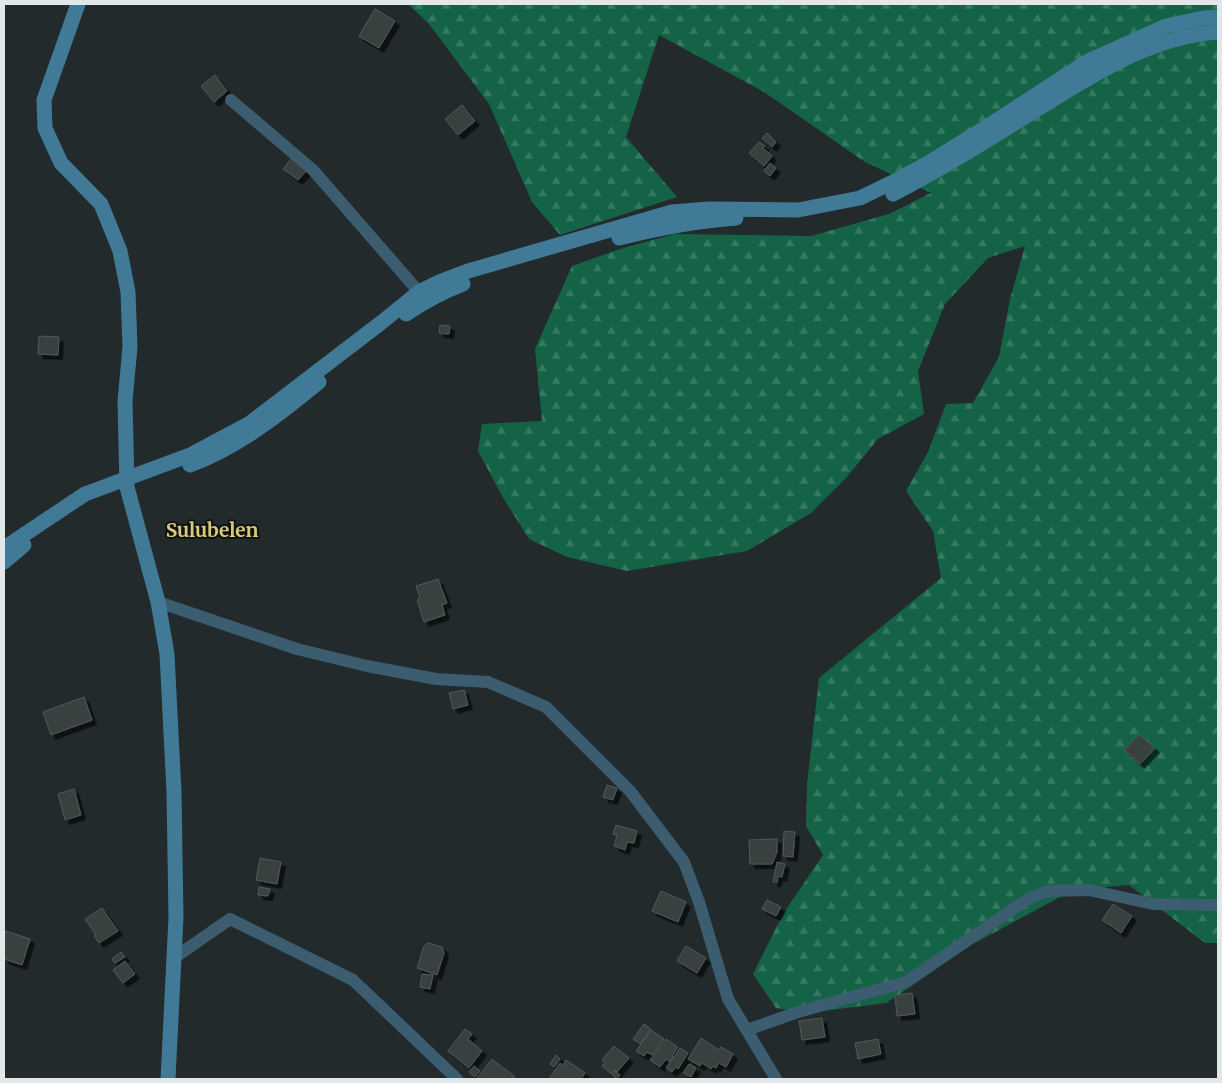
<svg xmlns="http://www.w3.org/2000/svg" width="1222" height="1083" viewBox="0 0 1222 1083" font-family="Merriweather,serif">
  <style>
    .forest { fill: url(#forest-firs) }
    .building { fill: #37403f; stroke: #515a59; filter: url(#shadow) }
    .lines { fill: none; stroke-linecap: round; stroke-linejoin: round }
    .street { stroke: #3b5d6f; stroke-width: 12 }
    .secondary { stroke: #417a96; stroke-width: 15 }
    .labels { text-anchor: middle; stroke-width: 4; stroke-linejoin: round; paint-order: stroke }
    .neighbourhood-label { font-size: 19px; font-weight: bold; fill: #dcc87a; stroke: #0e1212 }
  </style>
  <defs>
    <pattern id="forest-firs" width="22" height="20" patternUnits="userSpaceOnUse" patternTransform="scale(1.25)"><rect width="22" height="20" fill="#146346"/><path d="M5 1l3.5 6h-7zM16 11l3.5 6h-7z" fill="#367961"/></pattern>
    <filter id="shadow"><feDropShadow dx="4.5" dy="4.5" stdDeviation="0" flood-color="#0009"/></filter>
  </defs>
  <rect width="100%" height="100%" fill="#222a2b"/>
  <path class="forest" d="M408,4H1218V943H1205L1129,885L1073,890L971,945L886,1003L807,1013L776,1008L753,974L783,914L823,855L806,826L807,785L819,678L941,578L933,531L906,491L928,452L946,404L973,403L999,357L1010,299L1025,246L988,258L945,304L918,371L924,414L878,439L846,478L811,513L747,551L627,571L567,557L529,539L502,496L478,451L482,424L542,421L535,349L572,266L623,248L675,234L811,236L889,214L931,193L865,162L764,92L659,35L626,137L677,197L560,235L532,202L489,104L429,24Z"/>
  <g class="building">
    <path d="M375,9L395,21L379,48L359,36Z"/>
    <path d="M215,75L227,91L214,102L201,86Z"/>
    <path d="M462,105L475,121L458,135L445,119Z"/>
    <path d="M767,133L776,142L772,147L762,138Z"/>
    <path d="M759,142L765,146L763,148L772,156L764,166L749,153Z"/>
    <path d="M292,158L307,170L298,180L283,169Z"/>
    <path d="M770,163L776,168L770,176L764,171Z"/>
    <path d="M440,325L450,326L449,334L439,333Z"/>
    <path d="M39,336L59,337L58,355L38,354Z"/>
    <path d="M438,579L447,603L442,605L445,615L424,622L417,600L420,598L416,586Z"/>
    <path d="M464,690L468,705L453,709L449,693Z"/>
    <path d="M84,697L92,720L51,735L43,712Z"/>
    <path d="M1139,734L1155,748L1140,764L1124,750Z"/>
    <path d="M607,785L617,788L613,800L603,797Z"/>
    <path d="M74,789L81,815L65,820L58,794Z"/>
    <path d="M616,825L637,831L634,843L627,842L625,850L614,846L617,835L613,834Z"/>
    <path d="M784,831L795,832L793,857L783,856Z"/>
    <path d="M777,839V852L772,864H750L749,840Z"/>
    <path d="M260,858L281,862L277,884L256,880Z"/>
    <path d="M777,862L785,864L782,877L778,876L777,882H773Z"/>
    <path d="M259,887L270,889L268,896L258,895Z"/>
    <path d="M661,891L686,902L678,922L652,911Z"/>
    <path d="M767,900L781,907L776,916L762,909Z"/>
    <path d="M1113,904L1132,916L1121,933L1102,920Z"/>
    <path d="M102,908L118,931L99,943L94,936L96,935L85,919Z"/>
    <path d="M6,931L30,939L22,965L4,959V938Z"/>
    <path d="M428,943L442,947L444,953L437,975L417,968L424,946Z"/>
    <path d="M686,946L706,958L697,973L677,961Z"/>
    <path d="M121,952L125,957L115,963L112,959Z"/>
    <path d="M125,961L135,974L123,983L113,970Z"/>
    <path d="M422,974L433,975L430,989L420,987Z"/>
    <path d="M912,993L915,1014L897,1016L895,995Z"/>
    <path d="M822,1018L825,1037L802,1040L799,1021Z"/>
    <path d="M644,1024L651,1029L640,1044L633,1039Z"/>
    <path d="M465,1029L472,1034L468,1039L482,1051L469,1068L448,1051Z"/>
    <path d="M651,1030L664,1039L652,1055L647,1052L644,1056L636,1051Z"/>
    <path d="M701,1038L719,1050L721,1047L733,1054L726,1067L719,1063L716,1068L713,1066L711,1069L702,1063L700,1066L688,1059Z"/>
    <path d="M666,1039L678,1047L672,1056L673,1057L670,1062L666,1059L660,1067L650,1060Z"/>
    <path d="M878,1039L881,1054L858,1059L855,1043Z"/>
    <path d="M614,1046L629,1058L617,1072L614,1070L611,1074L602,1066L605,1062L602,1060Z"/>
    <path d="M680,1048L688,1053L678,1069L676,1067L672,1072L666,1068Z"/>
    <path d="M556,1055L560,1059L554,1067L550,1064Z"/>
    <path d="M492,1059L515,1077L514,1079H476Z"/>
    <path d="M566,1060L585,1073L581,1079H549L560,1063L563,1065Z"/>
    <path d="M689,1064L696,1068L691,1077L683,1073Z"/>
    <path d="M474,1066L480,1071L475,1077L469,1072Z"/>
    <path d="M615,1071L620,1075L617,1079L612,1075Z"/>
  </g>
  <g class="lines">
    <g class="street">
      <path d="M231,100L313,170L419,292"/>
      <path d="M158,602L297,649L367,666L436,679L488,682L546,707L630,791L684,862L699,902L728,999L776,1079"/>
      <path d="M174,958L230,919L353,980L457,1079"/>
      <path d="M747,1030L798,1012L906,982L1028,899L1048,891L1089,890L1153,904L1218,905"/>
    </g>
    <g class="secondary">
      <path d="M78,4L44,100L45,128L61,163L101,204L120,251L128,292L130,347L125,401L127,487L158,602L167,654L174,792L176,917L168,1079"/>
      <path d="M893,194C940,170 986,141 1031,113C1091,77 1147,37 1218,32"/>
      <path d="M619,238C659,228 695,221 736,218"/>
      <path d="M406,314C424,302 442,292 463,284"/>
      <path d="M190,465C238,447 279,415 319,382"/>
      <path d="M4,548L85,494L190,455L250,423L382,322L419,292L439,282L468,271L672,212L709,209L798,210L860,198L895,181L928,163L994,122L1088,61L1166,26L1204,18L1218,17"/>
      <path d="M4,562L24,545"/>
    </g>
  </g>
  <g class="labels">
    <g class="neighbourhood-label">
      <text x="212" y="537">Sulubelen</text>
    </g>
  </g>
  <rect width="1222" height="1083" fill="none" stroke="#e2e7e8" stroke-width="10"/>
</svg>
